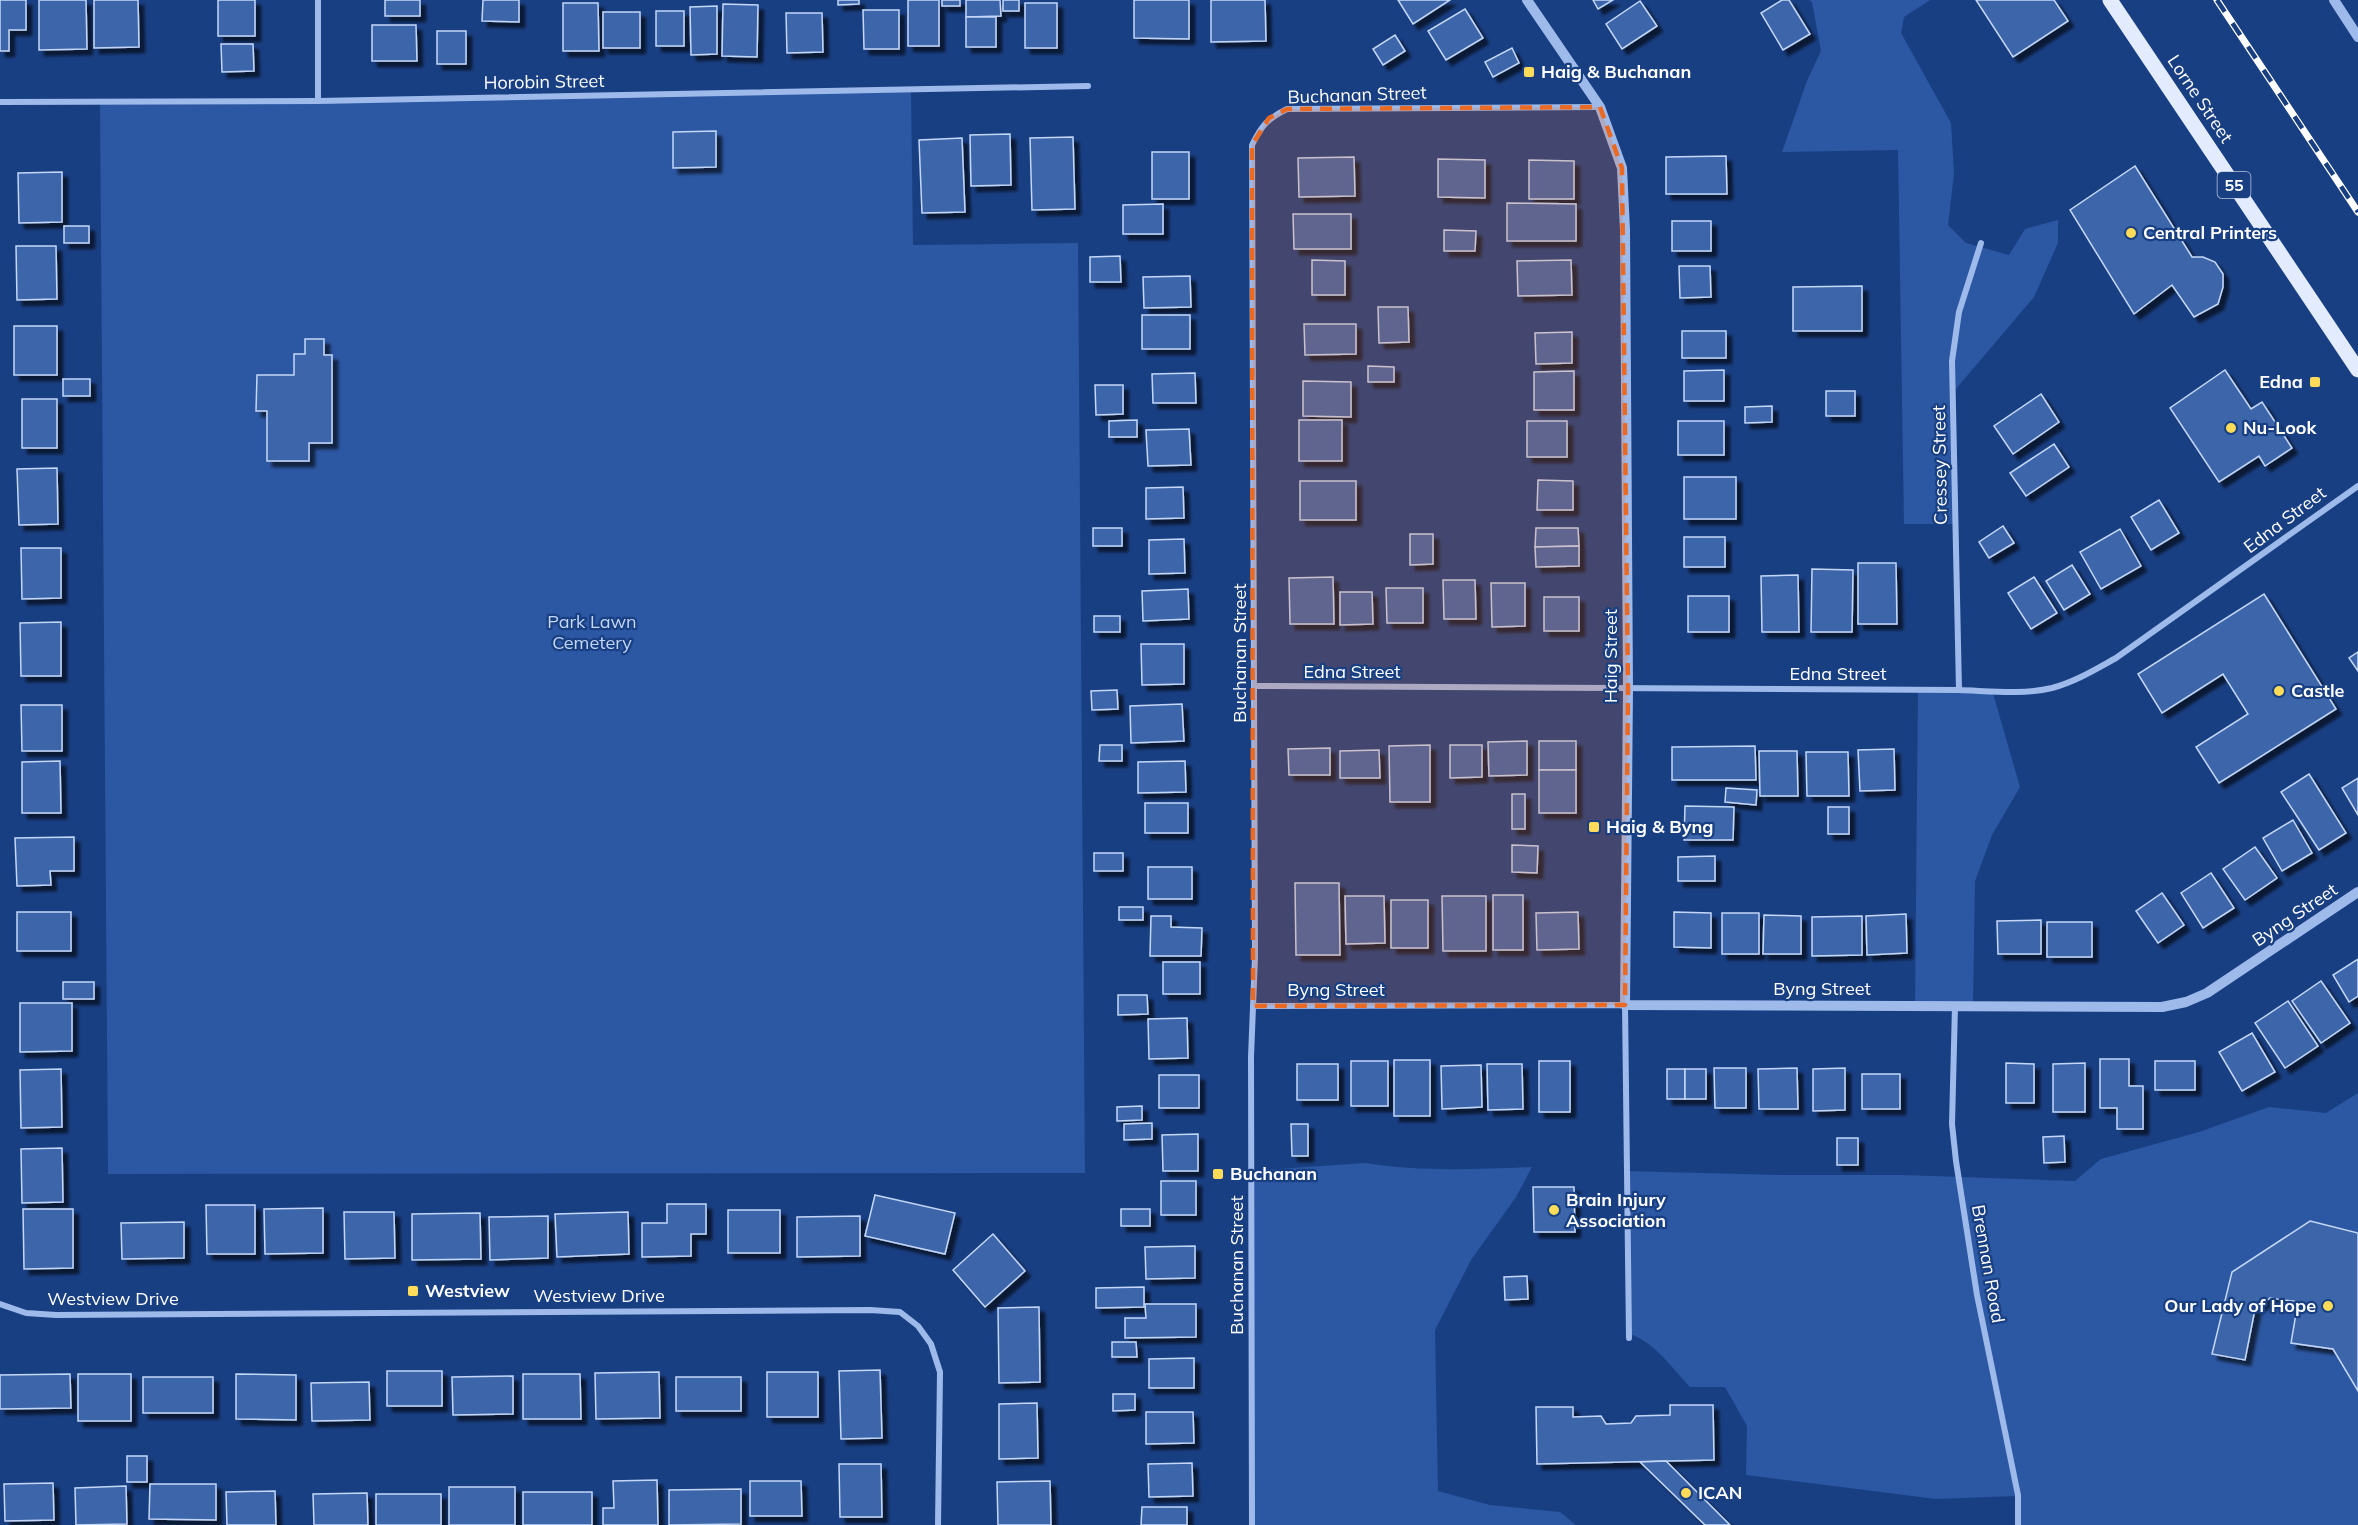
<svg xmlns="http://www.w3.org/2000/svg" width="2358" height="1525" viewBox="0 0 2358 1525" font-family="Mulish,sans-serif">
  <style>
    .green { fill: #2c57a2 }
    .building { fill: #3e65aa; stroke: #c3d7f8; stroke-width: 1.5; filter: url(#shadow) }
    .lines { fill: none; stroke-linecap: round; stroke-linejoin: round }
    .minor { stroke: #9ebaeb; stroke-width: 6 }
    .tertiary { stroke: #9ebaeb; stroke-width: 10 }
    .primary { stroke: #e3ebff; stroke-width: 15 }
    .rail-casing { stroke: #fff; stroke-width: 7 }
    .rail { stroke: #193f83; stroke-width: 4.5; stroke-dasharray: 14; stroke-linecap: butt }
    .marked { fill: #ea6a24; fill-opacity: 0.2; stroke: #ea6a24; stroke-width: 4.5; stroke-dasharray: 12 8; stroke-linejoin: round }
    .poi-dot { fill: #fedc59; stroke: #193f83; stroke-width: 2 }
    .labels { text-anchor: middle; stroke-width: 4.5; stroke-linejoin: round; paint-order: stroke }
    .shield { fill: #193f83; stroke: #bac5da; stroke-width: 1.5 }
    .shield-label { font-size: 16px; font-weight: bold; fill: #fff }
    .poi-label { font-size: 18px; font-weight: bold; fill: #fff; stroke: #193f83; text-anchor: start }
    .street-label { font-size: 18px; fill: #fff; stroke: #193f83 }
    .park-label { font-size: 18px; fill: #c3d7f8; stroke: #193f83 }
  </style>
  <defs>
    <filter id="shadow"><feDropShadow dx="5.5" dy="5.5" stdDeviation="1.5" flood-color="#0009"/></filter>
  </defs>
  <rect width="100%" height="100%" fill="#193f83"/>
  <g class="green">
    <path d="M1809,0H1930L1904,17L1901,33L1951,123L1954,174L1948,225L1966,243L2009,255L2025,229L2058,220V243L2034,297L1955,390L1958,524H1904L1898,150L1782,152L1807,81L1821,51L1812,2Z"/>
    <path d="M911,92L913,245L1078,243L1085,1173L108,1174L100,103Z"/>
    <path d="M1918,688L1992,690L2020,787L1992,835L1975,881L1973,1004H1915Z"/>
    <path d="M2358,1093V1525H2017L2016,1496L1936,1499L1746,1475L1747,1426L1725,1387H1690C1671,1367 1654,1341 1627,1333L1625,1171L1780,1175H1903L2075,1181L2101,1159L2199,1132L2269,1107L2326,1113Z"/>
    <path d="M1365,1163C1420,1172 1476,1169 1532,1167L1516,1197L1471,1260L1435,1330L1438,1491L1490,1505L1560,1512L1576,1525H1250V1171Z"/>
  </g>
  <g class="building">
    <path d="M0,0H26V30H9V51H0Z"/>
    <path d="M39,0H86L87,49L39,50Z"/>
    <path d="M94,0H138L139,47L94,48Z"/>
    <rect x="218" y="0" width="37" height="36"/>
    <rect x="385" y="0" width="35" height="16"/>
    <path d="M483,0H519V22L482,21Z"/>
    <path d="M838,0H859V4L838,5Z"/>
    <rect x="908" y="0" width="31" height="46"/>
    <rect x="942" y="0" width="18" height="6"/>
    <path d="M966,0H1000L1001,16L966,17Z"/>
    <rect x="1003" y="0" width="16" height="11"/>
    <path d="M1134,0H1189V39L1134,38Z"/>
    <path d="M1211,0H1265L1266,41L1211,42Z"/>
    <path d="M1398,0H1450L1413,24Z"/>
    <path d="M1593,0H1613L1598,9Z"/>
    <path d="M1782,0H1789L1810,34L1783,50L1761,13Z"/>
    <path d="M1976,0H2054L2068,21L2013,57Z"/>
    <path d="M1640,1L1657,26L1622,49L1606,24Z"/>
    <path d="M563,3H598L599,51H563Z"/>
    <rect x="1025" y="3" width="32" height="45"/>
    <path d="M723,4L758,5L757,57L722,56Z"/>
    <path d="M717,6V54L691,55L690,7Z"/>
    <path d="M1465,9L1483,38L1446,60L1428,31Z"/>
    <path d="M863,10H899V49H864Z"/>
    <rect x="656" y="11" width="28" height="35"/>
    <rect x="603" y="12" width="37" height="36"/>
    <path d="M786,13H822L823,52L787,53Z"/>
    <rect x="966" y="17" width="30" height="30"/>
    <path d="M372,25H416L417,61H372Z"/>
    <rect x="437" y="31" width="29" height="33"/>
    <path d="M1395,35L1405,51L1383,65L1373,49Z"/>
    <path d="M221,44H253L254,71L222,72Z"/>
    <path d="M1512,48L1519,63L1493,77L1485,62Z"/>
    <path d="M716,131V167L673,168V132Z"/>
    <path d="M1010,134L1011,185L971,186L970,135Z"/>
    <path d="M1073,137L1075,209L1032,210L1030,138Z"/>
    <path d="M962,138L965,212L922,213L919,140Z"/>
    <rect x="1152" y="152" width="37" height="47"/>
    <path d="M1726,156L1727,194H1666V157Z"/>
    <path d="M1354,157L1355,196L1299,197L1298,158Z"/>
    <path d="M1438,159L1485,160V198L1438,197Z"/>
    <path d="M1529,160L1574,161V199H1529Z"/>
    <path d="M2135,166L2192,257H2203L2215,262L2223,274V287L2218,304L2194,317L2172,285L2134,314L2070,210Z"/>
    <path d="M62,172V222L19,223L18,173Z"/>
    <path d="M1507,203L1576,204V241H1507Z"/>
    <path d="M1163,204V234H1123V205Z"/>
    <path d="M1293,214H1351V249H1294Z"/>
    <rect x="1672" y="221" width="39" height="30"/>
    <rect x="64" y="226" width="25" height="17"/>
    <path d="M1444,230L1476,231L1475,251H1444Z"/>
    <path d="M16,246H56L57,299L17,300Z"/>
    <path d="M1120,256L1121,282H1090V257Z"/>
    <path d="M1312,260L1345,261V295H1312Z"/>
    <path d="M1571,260L1572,295L1518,296L1517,261Z"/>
    <path d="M1679,266H1710L1711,297L1680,298Z"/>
    <path d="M1190,276L1191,307L1144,308L1143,277Z"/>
    <path d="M1862,286V331H1793V287Z"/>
    <path d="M1378,307H1408L1409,342L1379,343Z"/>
    <rect x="1142" y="315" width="48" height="34"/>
    <path d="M1304,324H1356V354L1305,355Z"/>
    <rect x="14" y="326" width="43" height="49"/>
    <rect x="1682" y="331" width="44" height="27"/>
    <path d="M1572,332V363L1536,364L1535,333Z"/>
    <path d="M305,339H324V355H332V443H309V461H267V411H256L257,375H294V354H305Z"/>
    <path d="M1368,366L1394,367V382H1368Z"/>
    <path d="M1724,370V401H1684V371Z"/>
    <path d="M2225,370L2251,409L2262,402L2292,448L2265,466L2259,456L2219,482L2170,408Z"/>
    <path d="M1574,371V410H1534V372Z"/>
    <path d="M1195,373L1196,403H1153L1152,374Z"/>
    <rect x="63" y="379" width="27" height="17"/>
    <path d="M1303,381L1351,382V417L1303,416Z"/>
    <path d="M1095,385H1123V414L1096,415Z"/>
    <rect x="1826" y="391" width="29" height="25"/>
    <path d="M2041,394L2059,422L2013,454L1994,426Z"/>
    <rect x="22" y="399" width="35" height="49"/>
    <path d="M1772,406V422L1745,423V407Z"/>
    <path d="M1137,420V437H1109V421Z"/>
    <rect x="1299" y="420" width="43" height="41"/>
    <rect x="1527" y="421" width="40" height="36"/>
    <rect x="1678" y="421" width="46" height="34"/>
    <path d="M1189,429L1191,465L1148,466L1146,430Z"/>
    <path d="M2054,444L2069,467L2026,496L2010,473Z"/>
    <path d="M57,468L58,524L19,525L17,469Z"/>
    <rect x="1684" y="477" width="52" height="42"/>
    <path d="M1538,480L1573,481V510H1537Z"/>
    <rect x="1300" y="481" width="56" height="39"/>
    <path d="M1183,487L1184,518L1146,519V488Z"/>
    <path d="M2159,500L2179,533L2151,550L2131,517Z"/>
    <path d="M2003,526L2014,543L1989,558L1979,542Z"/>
    <rect x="1093" y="528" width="29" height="18"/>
    <path d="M1536,528H1578L1579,546L1535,547Z"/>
    <path d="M2120,529L2141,566L2101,589L2080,552Z"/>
    <path d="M1410,534H1433V564L1410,565Z"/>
    <rect x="1684" y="537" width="41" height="30"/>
    <path d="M1184,539L1185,573L1149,574V540Z"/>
    <path d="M1579,546V566L1536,567L1535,547Z"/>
    <path d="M21,548H61V598L22,599Z"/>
    <path d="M1858,563H1896L1897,624H1858Z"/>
    <path d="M2072,565L2090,594L2064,610L2046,581Z"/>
    <path d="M1812,569L1853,570L1852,632H1811Z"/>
    <path d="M1798,575L1799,632H1762L1761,576Z"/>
    <path d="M1333,577L1334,624H1290L1289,578Z"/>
    <path d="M2034,577L2057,613L2031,629L2008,593Z"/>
    <path d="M1443,580H1475L1476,619H1444Z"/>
    <path d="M1491,583H1525V626L1492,627Z"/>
    <path d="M1386,588H1423V623H1387Z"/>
    <path d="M1188,589L1189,619L1143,621L1142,591Z"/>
    <path d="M1340,592H1372L1373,624L1340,625Z"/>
    <path d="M2264,594L2336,709L2219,783L2196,747L2248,714L2223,674L2162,713L2138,674Z"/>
    <rect x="1688" y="596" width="41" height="36"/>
    <rect x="1544" y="597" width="35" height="34"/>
    <rect x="1094" y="616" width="26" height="16"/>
    <path d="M61,622V676H21L20,623Z"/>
    <path d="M1141,644H1184V684L1142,685Z"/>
    <path d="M2358,652V671L2349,658Z"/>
    <path d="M1117,690L1118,709L1092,710L1091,691Z"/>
    <path d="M1182,704L1184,741L1131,743L1130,706Z"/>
    <path d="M21,705H62V751H22Z"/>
    <path d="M1527,741V775L1489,776L1488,742Z"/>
    <rect x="1539" y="741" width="37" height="29"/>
    <path d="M1100,745H1122V761H1099Z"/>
    <path d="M1430,745V802H1390L1389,746Z"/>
    <path d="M1450,745H1482V777L1450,778Z"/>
    <path d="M1755,746L1756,780H1672V747Z"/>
    <path d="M1330,748V775H1289L1288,749Z"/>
    <path d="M1894,749L1895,790L1860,791L1858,750Z"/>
    <path d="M1379,750L1380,778H1340V751Z"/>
    <path d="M1759,751H1797L1798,796H1760Z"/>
    <path d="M1806,752H1848L1849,796H1807Z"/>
    <path d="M60,761L61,813H22V762Z"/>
    <path d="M1185,761L1186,792L1138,793V762Z"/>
    <rect x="1539" y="770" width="37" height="43"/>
    <path d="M2309,774L2346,833L2319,850L2281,792Z"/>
    <path d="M2358,778V815L2342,788Z"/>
    <path d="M1726,788L1757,790L1756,805L1725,802Z"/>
    <rect x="1512" y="794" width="13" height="35"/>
    <rect x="1145" y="803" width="43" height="30"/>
    <path d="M1685,806L1734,807L1733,840H1684Z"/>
    <rect x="1828" y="807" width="21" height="27"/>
    <path d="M2293,820L2312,853L2282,871L2263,838Z"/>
    <path d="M74,837V871H50L51,885L17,886L15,838Z"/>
    <path d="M1512,845L1538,846L1537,873L1512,872Z"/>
    <path d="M2255,847L2277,878L2245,900L2223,869Z"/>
    <rect x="1094" y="853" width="29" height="18"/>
    <path d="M1715,856V881H1678V857Z"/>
    <rect x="1148" y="867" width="44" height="32"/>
    <path d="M2211,873L2234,908L2203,928L2181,893Z"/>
    <path d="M1295,883H1339L1340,955H1296Z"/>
    <path d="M2162,893L2184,925L2158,943L2136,911Z"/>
    <rect x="1493" y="895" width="30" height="55"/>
    <path d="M1345,896H1384L1385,943L1346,944Z"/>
    <path d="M1442,896H1486V951H1443Z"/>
    <rect x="1391" y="900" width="37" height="48"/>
    <rect x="1119" y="907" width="24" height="13"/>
    <rect x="17" y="912" width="54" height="39"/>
    <path d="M1578,912L1579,949L1537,950L1536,913Z"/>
    <path d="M1674,912L1711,913V948L1674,947Z"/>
    <rect x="1722" y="913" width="37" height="41"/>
    <path d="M1906,914L1907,953L1867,955L1866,916Z"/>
    <path d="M1764,915L1801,916V954H1763Z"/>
    <path d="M1151,916H1171V927L1202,928L1201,956H1150Z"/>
    <path d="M1862,916V955L1812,956V917Z"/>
    <path d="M2041,920V954H1998L1997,921Z"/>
    <rect x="2047" y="922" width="45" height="35"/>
    <path d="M2358,959V996L2349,1002L2333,975Z"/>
    <rect x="1163" y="962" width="37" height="32"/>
    <path d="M2321,981L2350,1023L2321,1043L2292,1001Z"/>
    <rect x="63" y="982" width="31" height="17"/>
    <path d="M1118,995H1147L1148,1014L1118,1015Z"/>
    <path d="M2288,1001L2318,1046L2285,1068L2255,1023Z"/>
    <path d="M20,1003H72V1051L20,1052Z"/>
    <path d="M1187,1018L1188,1058L1149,1059L1148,1019Z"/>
    <path d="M2252,1033L2275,1072L2242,1091L2219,1052Z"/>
    <path d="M2100,1059H2129V1086H2143V1129H2117V1108H2100Z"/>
    <rect x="1394" y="1060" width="36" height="56"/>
    <rect x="1351" y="1061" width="37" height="45"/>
    <rect x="1539" y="1061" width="31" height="51"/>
    <rect x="2155" y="1061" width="40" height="29"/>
    <path d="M2006,1063L2034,1064V1103H2006Z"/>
    <path d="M2085,1063V1112H2053V1064Z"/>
    <rect x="1297" y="1064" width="41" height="36"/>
    <path d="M1487,1064H1522L1523,1109L1488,1110Z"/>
    <path d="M1481,1065L1482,1107L1442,1109L1441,1066Z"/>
    <path d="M1714,1068H1746V1108H1715Z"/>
    <path d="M1797,1068L1798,1109H1759L1758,1069Z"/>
    <path d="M1845,1068V1110L1813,1111V1069Z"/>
    <path d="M61,1069L62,1127L21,1128L20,1070Z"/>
    <rect x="1667" y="1069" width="18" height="30"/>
    <rect x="1685" y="1069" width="21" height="30"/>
    <rect x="1862" y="1074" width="38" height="35"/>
    <rect x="1159" y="1075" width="40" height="33"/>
    <path d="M1142,1106V1120L1117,1121V1107Z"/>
    <path d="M1152,1123V1139L1124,1140V1124Z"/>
    <path d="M1291,1124H1308V1156H1292Z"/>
    <path d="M1198,1134V1171H1163L1162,1135Z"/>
    <path d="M2064,1136L2065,1162L2044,1163L2043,1137Z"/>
    <rect x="1837" y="1138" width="21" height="27"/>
    <path d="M62,1148L63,1202L22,1203L21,1149Z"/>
    <rect x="1161" y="1181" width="35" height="34"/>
    <path d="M1533,1187H1574L1575,1232H1534Z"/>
    <path d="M875,1195L955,1213L945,1254L865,1236Z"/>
    <path d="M667,1204H706V1234H691V1256L642,1257V1223H667Z"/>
    <path d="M206,1205H255V1254H207Z"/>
    <path d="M323,1208V1253L265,1254L264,1209Z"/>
    <path d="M23,1209H73V1268L24,1269Z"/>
    <rect x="1121" y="1209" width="29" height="17"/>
    <rect x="728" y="1210" width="52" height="43"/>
    <path d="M344,1212H394L395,1258L345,1259Z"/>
    <path d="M628,1212L629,1254L557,1257L555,1214Z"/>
    <path d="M480,1213L481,1259L412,1260V1214Z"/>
    <path d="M548,1216V1258L490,1260L489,1217Z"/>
    <path d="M860,1216V1256L797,1257V1217Z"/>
    <path d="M2310,1221L2358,1233V1391L2333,1349L2291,1343L2298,1302L2270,1298L2255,1309L2245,1360L2212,1354L2232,1272Z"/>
    <path d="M184,1222V1258L122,1259L121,1223Z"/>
    <path d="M993,1234L1025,1271L985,1307L953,1270Z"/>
    <path d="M1195,1246V1278L1146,1279L1145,1247Z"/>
    <path d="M1527,1276L1528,1299L1505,1300L1504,1277Z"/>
    <path d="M1144,1287V1307L1096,1308V1288Z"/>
    <path d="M1145,1304H1196V1337L1125,1338V1318H1146Z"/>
    <path d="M1039,1307L1040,1382L999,1383L998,1308Z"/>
    <path d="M1112,1342H1136L1137,1357H1112Z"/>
    <path d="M1194,1358V1388H1149V1359Z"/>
    <path d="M880,1370L882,1438L841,1439L839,1371Z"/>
    <rect x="387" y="1371" width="55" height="35"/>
    <path d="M659,1372L660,1418L596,1419L595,1373Z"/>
    <rect x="767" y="1372" width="51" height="45"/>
    <path d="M70,1374L71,1408L0,1409V1375Z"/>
    <rect x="78" y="1374" width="53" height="47"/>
    <path d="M236,1374L296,1375V1420L236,1419Z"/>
    <path d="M523,1374H580L581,1419H523Z"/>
    <path d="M513,1376V1414L453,1415L452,1377Z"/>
    <rect x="143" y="1377" width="70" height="36"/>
    <rect x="676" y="1377" width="65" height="34"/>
    <path d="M369,1382L370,1420L312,1421L311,1383Z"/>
    <path d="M1113,1394H1135V1410L1113,1411Z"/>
    <path d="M1037,1403L1038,1458L999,1459V1404Z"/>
    <path d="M1670,1405H1713L1714,1460L1537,1464L1536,1407H1573V1417L1601,1416L1606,1424L1631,1423L1636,1416L1670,1415Z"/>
    <path d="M1146,1412H1193L1194,1443L1146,1444Z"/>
    <rect x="127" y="1456" width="20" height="26"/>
    <path d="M1666,1461L1730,1525H1705L1640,1462Z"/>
    <path d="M1192,1463L1193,1496L1149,1497L1148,1464Z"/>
    <path d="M839,1464H881L882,1517H840Z"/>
    <path d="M657,1480L658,1525H603V1508H614L613,1481Z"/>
    <path d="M750,1481H801L802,1516H750Z"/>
    <path d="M1050,1481L1051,1525H998L997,1482Z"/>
    <path d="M53,1483L54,1520L5,1521L4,1484Z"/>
    <path d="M150,1484H216V1520L149,1519Z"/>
    <path d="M126,1486L127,1524L76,1525L75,1488Z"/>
    <rect x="449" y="1487" width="66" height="38"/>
    <path d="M741,1489V1524L669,1525V1490Z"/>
    <path d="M275,1491L276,1525H227L226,1492Z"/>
    <rect x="523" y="1492" width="69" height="33"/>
    <path d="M367,1493L368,1525H314L313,1494Z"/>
    <rect x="376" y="1494" width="65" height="31"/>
    <path d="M1142,1507H1187V1525H1141Z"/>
  </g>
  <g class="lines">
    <g class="minor">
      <path d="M318,0V101"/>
      <path d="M0,102L318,101L1088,86"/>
      <path d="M1255,686L1959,690C1990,691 2022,695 2052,688C2075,682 2096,669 2116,658L2358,486"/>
      <path d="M1959,690L1952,361L1959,312L1981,243"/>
      <path d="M1253,1006L1625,1005L1629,1338"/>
      <path d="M1955,1006L1952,1124L1956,1161L1977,1295L2018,1495V1525"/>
      <path d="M0,1304L26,1313L56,1315L870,1310L900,1312L918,1326L931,1344L940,1372L938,1525"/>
      <path d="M1252,1525L1251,1057L1255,957L1252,145C1262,125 1267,119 1287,109L1599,107"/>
    </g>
    <g class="tertiary">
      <path d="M1527,0L1600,107L1622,168L1625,230L1628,689L1625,1005L2162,1007L2186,1002L2207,993L2358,892"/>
      <path d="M2334,0L2358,37"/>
    </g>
    <path class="primary" d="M2110,0L2358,370"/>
    <defs>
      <path id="rail" d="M2217,0L2358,212"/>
    </defs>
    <use href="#rail" class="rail-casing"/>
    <use href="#rail" class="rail"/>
  </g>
  <path class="marked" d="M1600,107L1622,168L1628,689L1625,1005L1253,1006L1252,145L1269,118L1287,109Z"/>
  <g class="poi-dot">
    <rect x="1523" y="66" width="12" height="12" rx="3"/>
    <circle cx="2131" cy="233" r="6"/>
    <rect x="2309" y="376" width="12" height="12" rx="3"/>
    <circle cx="2231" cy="428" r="6"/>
    <circle cx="2279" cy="691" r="6"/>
    <rect x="1588" y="821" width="12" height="12" rx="3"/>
    <rect x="1212" y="1168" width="12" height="12" rx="3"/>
    <circle cx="1554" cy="1210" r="6"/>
    <rect x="407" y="1285" width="12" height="12" rx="3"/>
    <circle cx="2328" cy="1306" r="6"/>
    <circle cx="1686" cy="1493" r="6"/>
  </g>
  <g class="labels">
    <rect class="shield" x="2217.5" y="172" width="33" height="26" rx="4.5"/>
    <g class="shield-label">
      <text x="2234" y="191">55</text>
    </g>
    <g class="poi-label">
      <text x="1541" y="78">Haig &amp; Buchanan</text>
      <text x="2143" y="239">Central Printers</text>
      <text x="2303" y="388" text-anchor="end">Edna</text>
      <text x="2243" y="434">Nu-Look</text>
      <text x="2291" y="697">Castle</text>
      <text x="1606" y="833">Haig &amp; Byng</text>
      <text x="1230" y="1180">Buchanan</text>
      <text x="1566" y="1206">Brain Injury<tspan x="1566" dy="21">Association</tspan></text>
      <text x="425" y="1297">Westview</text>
      <text x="2316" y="1312" text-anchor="end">Our Lady of Hope</text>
      <text x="1698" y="1499">ICAN</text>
    </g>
    <g class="street-label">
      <text transform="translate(544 82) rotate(-1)" y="6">Horobin Street</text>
      <text transform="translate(1357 95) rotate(-2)" y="6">Buchanan Street</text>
      <text transform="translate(2200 99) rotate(56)" y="6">Lorne Street</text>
      <text transform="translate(1940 465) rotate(-91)" y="6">Cressey Street</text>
      <text transform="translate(2285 520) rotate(-37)" y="6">Edna Street</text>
      <text transform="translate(1240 653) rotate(-90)" y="6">Buchanan Street</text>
      <text transform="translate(1611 656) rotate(-90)" y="6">Haig Street</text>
      <text x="1352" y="678">Edna Street</text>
      <text x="1838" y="680">Edna Street</text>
      <text transform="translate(2295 915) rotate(-34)" y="6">Byng Street</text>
      <text x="1822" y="995">Byng Street</text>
      <text x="1336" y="996">Byng Street</text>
      <text transform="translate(1988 1264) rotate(80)" y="6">Brennan Road</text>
      <text transform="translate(1237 1265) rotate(-90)" y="6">Buchanan Street</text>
      <text x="599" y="1302">Westview Drive</text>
      <text x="113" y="1305">Westview Drive</text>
    </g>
    <g class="park-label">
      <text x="592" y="628">Park Lawn<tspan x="592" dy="21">Cemetery</tspan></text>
    </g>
  </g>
</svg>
